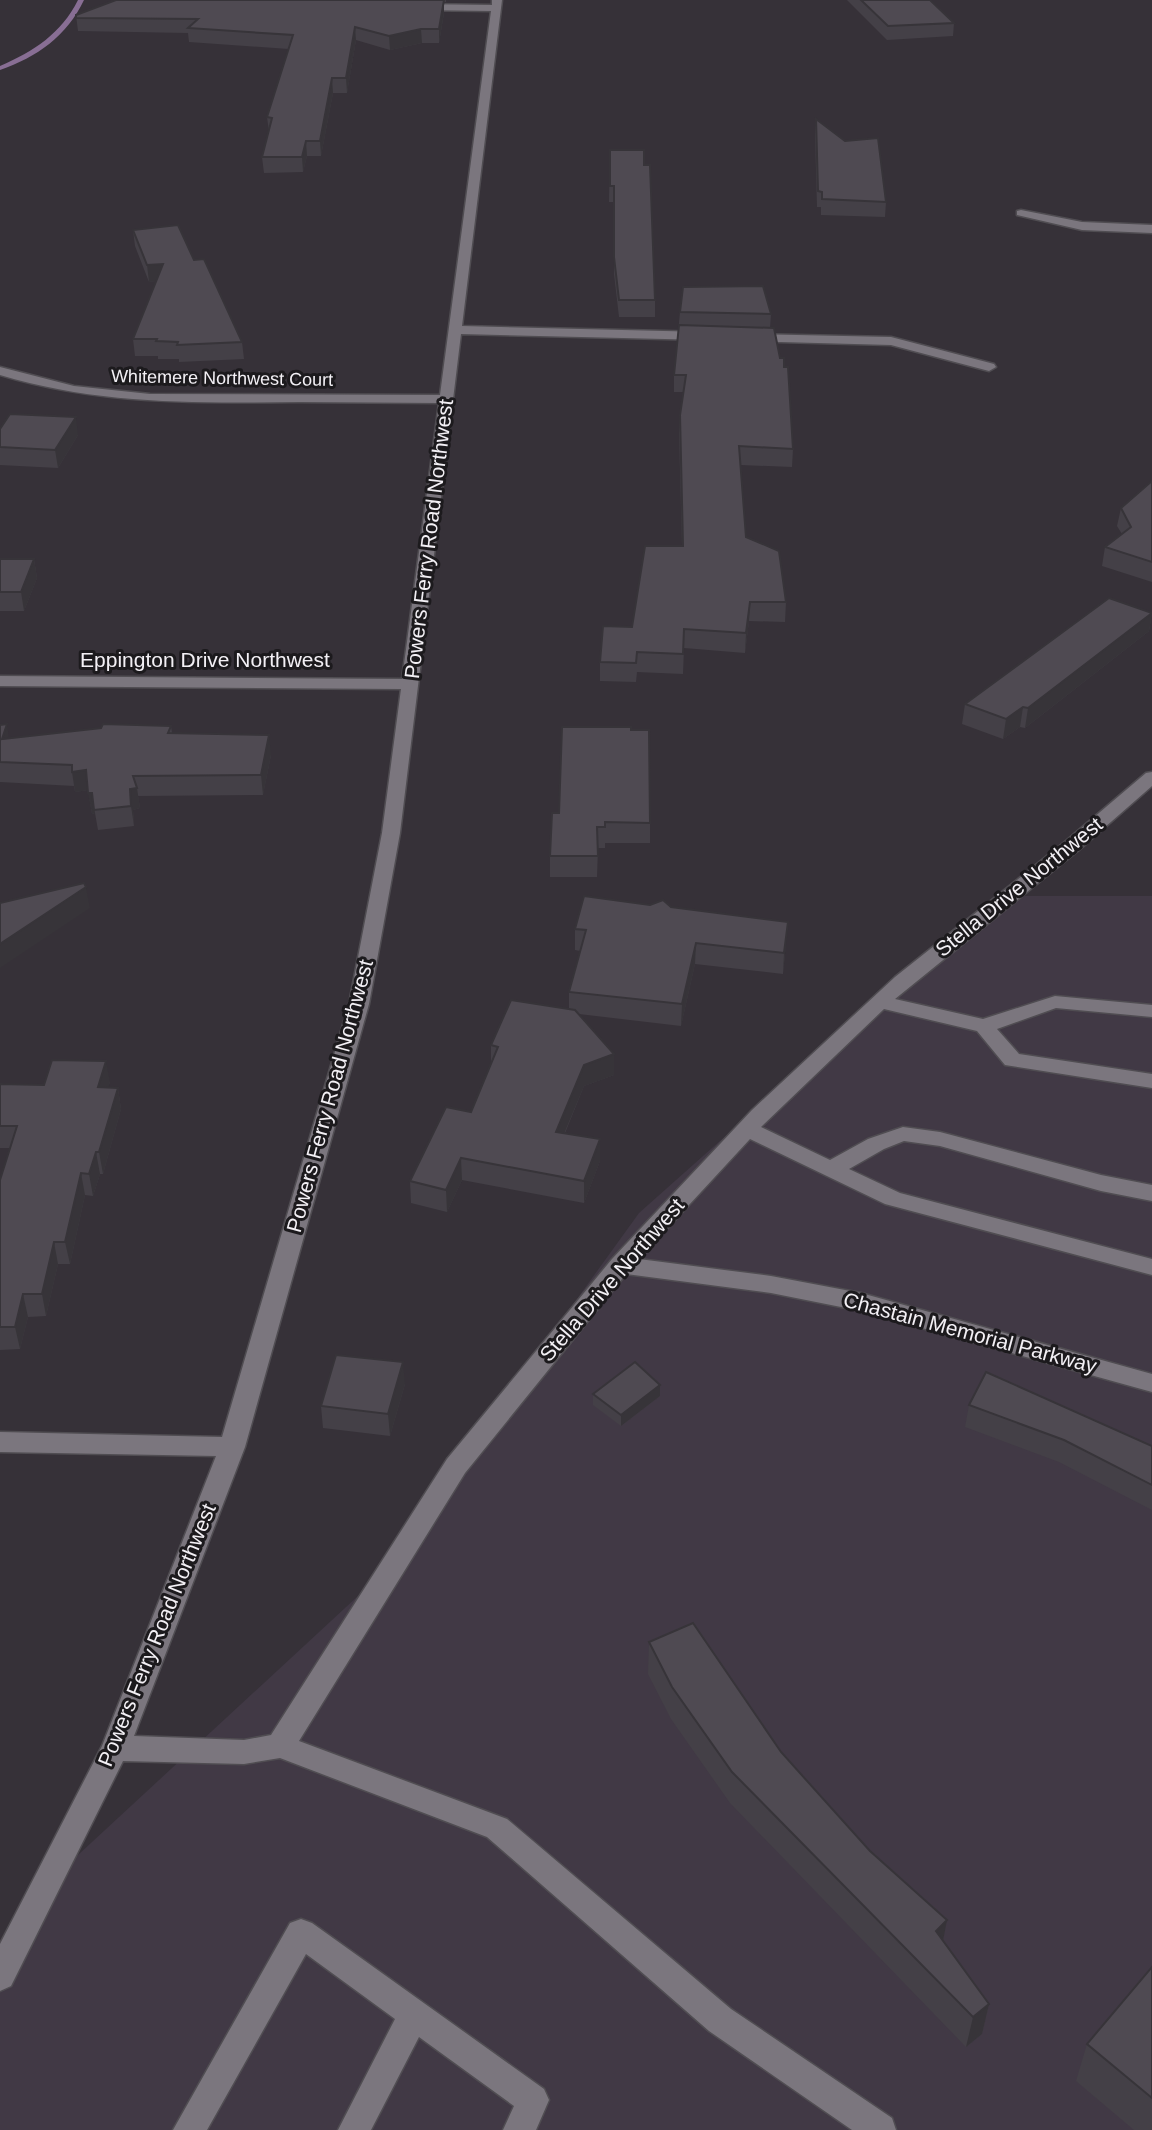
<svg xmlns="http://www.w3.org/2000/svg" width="1152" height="2130" viewBox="0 0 1152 2130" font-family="Helvetica,sans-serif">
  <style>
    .built { fill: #413945 }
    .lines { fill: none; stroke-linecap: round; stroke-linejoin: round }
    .stream { fill: #886e94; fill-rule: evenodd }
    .minor-casing { stroke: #504d52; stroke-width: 3 }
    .minor { fill: #7b767e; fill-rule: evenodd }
    .wall { fill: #444047 }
    .shaded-wall { fill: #373439 }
    .building { fill: #4f4a52; stroke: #373439; stroke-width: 2 }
    .labels { text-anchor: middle; stroke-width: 6; stroke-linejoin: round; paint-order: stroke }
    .far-street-label { font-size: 18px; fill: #f3f0f5; stroke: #1c1a1d }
    .street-label { font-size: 21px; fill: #f3f0f5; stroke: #1c1a1d }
  </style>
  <rect width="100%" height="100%" fill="#363138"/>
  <path class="built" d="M995,896H1152V2130H0V1950L25,1904L372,1583L639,1213Z"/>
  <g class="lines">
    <path class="stream" d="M78,0H84C67,36 37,57 0,70V66C34,51 61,34 78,0Z"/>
    <defs>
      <g id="minor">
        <path d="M492,0H502L462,326L706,332L713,336L706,340L461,334L400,833L369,1004L245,1447L134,1736L244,1740L271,1735L447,1459L612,1259L752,1110L895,977L1066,841L1146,773L1152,772V786L1080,849L895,999L983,1019L1055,996L1152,1005V1017L1056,1008L997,1029L1019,1054L1152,1074V1088L1005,1065L977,1031L884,1009L761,1127L830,1160L868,1139L903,1127L940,1132L1101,1175L1152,1185V1201L1101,1191L940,1146L904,1141L884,1149L849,1169L900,1193L1152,1259V1275L885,1204L750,1139L639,1259L771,1276L861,1293L1152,1374V1392L861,1311L771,1293L626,1274L465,1473L299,1741L507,1819L731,2009L892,2118L896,2130H852L709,2031L487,1837L280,1758L244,1764L123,1761L11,1986L0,1991V1944L102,1746L216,1456L0,1452V1432L222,1437L349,1004L382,833L401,689L0,686V676L402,679L439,403C393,403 347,402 300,402C198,403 99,405 0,375V367L74,386L150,394L440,395L491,11L417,10L412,7L417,4L492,5Z"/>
        <path d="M1021,210L1082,222L1152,225V233L1082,230L1017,215V211Z"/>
        <path d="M748,334L891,337L994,364L996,367L989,371L891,345L743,341L741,338Z"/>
        <path d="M301,1919L312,1923L544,2089L549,2100L536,2130H503L514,2106L419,2037L371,2130H338L395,2019L306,1954L207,2130H173L290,1923Z"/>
      </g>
    </defs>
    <use href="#minor" class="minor-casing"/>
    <use href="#minor" class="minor"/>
  </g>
  <g class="wall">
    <path d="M116,0H446V2H444V13L439,43H422L390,50L356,40L347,93H333L321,156H307L303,172L264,173L262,157L269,132L267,117L289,49L189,42L188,33L78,31L76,15Z"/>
    <path d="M847,0H930L954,23L953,36L887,40Z"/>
    <path d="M816,119L886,202L885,217L821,215V207H817L815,134Z"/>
    <path d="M610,150L644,165L655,300V317H619L614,274V202H609Z"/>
    <path d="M133,230L194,260L242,342L244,359L179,362V359H158V356H135L133,339L156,281L149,282L135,246Z"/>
    <path d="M680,312L771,314L770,328L780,358L784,367L793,449L792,467L741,465L746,537L786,602L785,622L749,621L745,653L684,648L683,674L637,672L636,682L600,681V662L632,627L682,546L679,433L680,415L683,392H674V375Z"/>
    <path d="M0,429L78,435L58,468L0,465Z"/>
    <path d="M1152,481V582L1102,566L1105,547L1122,534L1117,526L1121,508Z"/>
    <path d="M0,559H34L37,578L24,611H0Z"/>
    <path d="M1152,612L1149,631L1025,728L1020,727L1003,739L962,724L965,704Z"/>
    <path d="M0,725L9,738L171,726L172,733L271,755L263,795L138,796L140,808L133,810L134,826L98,830L95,813L92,814L88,790L75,792L74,786L0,782Z"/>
    <path d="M552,813L650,823V843H605V848H598L597,877H550V856Z"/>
    <path d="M671,907L786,943L783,974L695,964L681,1026L579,1014L614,1075L584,1086L565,1133L600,1161L584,1203L462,1180L447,1212L411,1203L410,1181L471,1112L491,1063V1045L569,1009V992L580,951L575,950V929Z"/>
    <path d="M110,1082L108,1087L118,1088L121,1109L103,1174H100L93,1196L85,1195L70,1264H58L46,1316L28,1317L20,1349L0,1350V1180L10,1148H0V1084L44,1085Z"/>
    <path d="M405,1384L390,1436L323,1428L321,1406Z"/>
    <path d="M660,1385V1396L621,1426L593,1405V1394Z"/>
    <path d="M969,1405L1152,1446V1510L1059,1462L965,1427Z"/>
    <path d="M649,1642L781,1752L989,2004L982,2034L966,2047L730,1803L671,1719L648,1674Z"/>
    <path d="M1152,1967V2130H1134L1076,2081L1087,2044Z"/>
  </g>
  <g class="shaded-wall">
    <path d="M444,0V13L439,43V29Z"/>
    <path d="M355,27L356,40L347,93L346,78Z"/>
    <path d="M421,29L422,43L390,50L389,36Z"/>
    <path d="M332,78L333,93L321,156L320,141Z"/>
    <path d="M306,141L307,156L303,172L302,157Z"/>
    <path d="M163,264L165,280L149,282L147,265Z"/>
    <path d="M76,417L78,435L58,468L55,450Z"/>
    <path d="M34,559L37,578L24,611L21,592Z"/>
    <path d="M750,602L749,621L745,653L746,633Z"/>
    <path d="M1152,613L1149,631L1025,728L1028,708Z"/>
    <path d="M1023,707L1020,727L1003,739L1006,719Z"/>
    <path d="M7,724L10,745L2,739Z"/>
    <path d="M269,735L271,755L263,795L261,775Z"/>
    <path d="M86,770L89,790L75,792L72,772Z"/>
    <path d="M137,788L140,808L133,810L134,826L131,806L130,789Z"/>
    <path d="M88,793H92L95,813L92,814Z"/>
    <path d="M86,887L90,908L0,968V944Z"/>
    <path d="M788,922L786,943L783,974L784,953Z"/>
    <path d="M696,943L695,964L681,1026L682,1004Z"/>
    <path d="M614,1054V1075L584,1086L556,1153V1132L584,1065Z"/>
    <path d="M106,1061L110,1082L102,1109L98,1087Z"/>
    <path d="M118,1088L121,1109L103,1174L99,1152Z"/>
    <path d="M600,1139V1161L584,1203V1181Z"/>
    <path d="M96,1152L100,1174L93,1196L89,1174Z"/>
    <path d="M461,1158L462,1180L447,1212L446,1190Z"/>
    <path d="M81,1173L85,1195L70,1264L65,1242Z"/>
    <path d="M54,1242L58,1264L46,1316L42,1294Z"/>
    <path d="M23,1294L28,1317L20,1349L15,1327Z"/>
    <path d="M403,1362L405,1384L390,1436L388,1414Z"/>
    <path d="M660,1385V1396L621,1426V1415Z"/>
    <path d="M947,1920L941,1951L936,1931Z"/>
    <path d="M989,2004L982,2034L966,2047L973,2017Z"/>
  </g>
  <g class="building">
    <path d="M116,0H444L439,29H421L389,36L355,27L346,78H332L320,141H306L302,157H262L272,118L267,117L293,35L188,28L198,19L76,18V15Z"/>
    <path d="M861,0H930L954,23L888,26Z"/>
    <path d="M816,119L845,141L878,138L886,202L822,199V192L818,191Z"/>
    <path d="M610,150H644V165H650L655,300H619L614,257V186H610Z"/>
    <path d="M178,225L194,260L204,259L242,342L177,345L178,342L156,341L157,339H133L163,264L147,265L133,230Z"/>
    <path d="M763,286L771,314L680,312L683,287Z"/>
    <path d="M679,325L774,328L780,358H784V367H788L793,449L739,446L746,537L779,551L786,602H750L746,633L684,629L683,654L637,652L636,663L600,662L603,626L632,627L645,546H683L680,415L686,375H674Z"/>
    <path d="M10,414L76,417L55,450L0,447V429Z"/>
    <path d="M1152,481V562L1105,547L1131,527L1121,508Z"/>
    <path d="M0,559H34L21,592H0Z"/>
    <path d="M1109,598L1152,613L1028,708L1023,707L1006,719L965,704Z"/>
    <path d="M7,724L2,739L101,728L103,724L171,726L168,733L269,735L261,775L133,776L137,788L130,789L131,806L94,810L92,793H88L86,770L72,772V765L0,762V725Z"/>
    <path d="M562,727H631V730H649L650,823L605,822V827H597L598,856H550L552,813H559Z"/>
    <path d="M84,883L86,887L0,944V903Z"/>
    <path d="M584,896L650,905L663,900L671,907L788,922L784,953L696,943L682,1004L569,992L586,930L575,929Z"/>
    <path d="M511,1000L575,1010L614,1054L584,1065L556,1132L600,1139L584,1181L461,1158L446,1190L410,1181L446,1107L471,1112L498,1047L491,1045Z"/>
    <path d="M52,1060L106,1061L98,1087L118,1088L99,1152H96L89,1174L81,1173L65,1242H54L42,1294H23L15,1327H0V1180L17,1126H0V1084L44,1085Z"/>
    <path d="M336,1355L403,1362L388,1414L321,1406Z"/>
    <path d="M635,1362L660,1385L621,1415L593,1394Z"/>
    <path d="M986,1372L1152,1446V1485L1064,1440L969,1405Z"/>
    <path d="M693,1623L781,1752L870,1851L947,1920L936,1931L989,2004L973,2017L732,1772L672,1687L649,1642Z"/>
    <path d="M1152,1967V2098L1087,2044Z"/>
  </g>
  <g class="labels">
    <g class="far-street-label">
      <text transform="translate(222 378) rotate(1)" y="6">Whitemere Northwest Court</text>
    </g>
    <g class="street-label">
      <text transform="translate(429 539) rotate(-83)" y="7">Powers Ferry Road Northwest</text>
      <text x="205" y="667">Eppington Drive Northwest</text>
      <text transform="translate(1019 887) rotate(-39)" y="7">Stella Drive Northwest</text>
      <text transform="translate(330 1096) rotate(-75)" y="7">Powers Ferry Road Northwest</text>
      <text transform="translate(612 1280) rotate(-49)" y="7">Stella Drive Northwest</text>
      <text transform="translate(970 1333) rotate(15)" y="7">Chastain Memorial Parkway</text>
      <text transform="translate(157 1635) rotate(-68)" y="7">Powers Ferry Road Northwest</text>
    </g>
  </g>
</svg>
